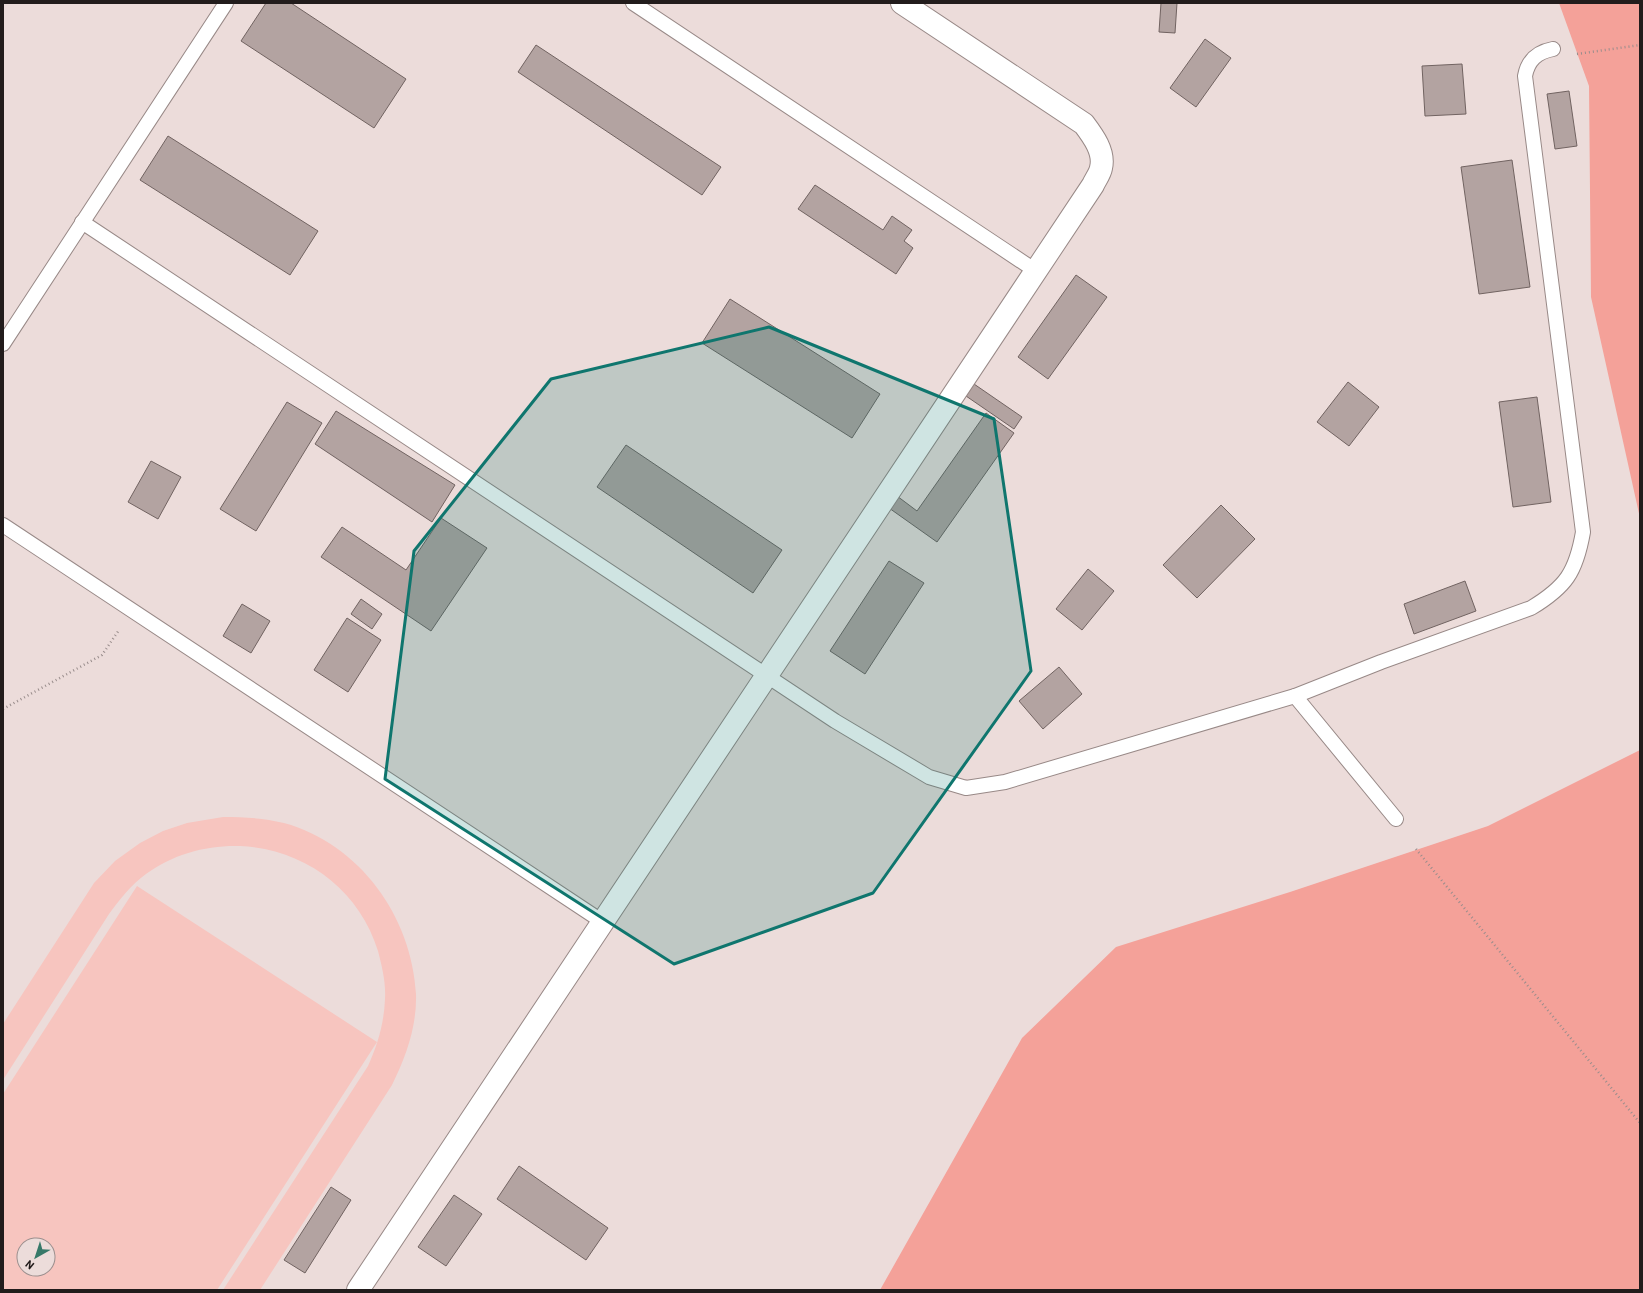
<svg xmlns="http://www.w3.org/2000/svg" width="1643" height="1293" viewBox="0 0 1643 1293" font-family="Barlow,sans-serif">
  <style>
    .green { fill: #f7c5bf; fill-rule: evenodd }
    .water { fill: #f4a199 }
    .building { fill: #b3a3a1; stroke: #716361 }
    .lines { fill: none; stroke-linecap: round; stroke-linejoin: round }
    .service-casing { stroke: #988987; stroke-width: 16 }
    .minor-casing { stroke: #988987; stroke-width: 24 }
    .path { stroke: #998d8c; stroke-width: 2.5; stroke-dasharray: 1 3; stroke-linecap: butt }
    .service { stroke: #fff; stroke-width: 14 }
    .minor { stroke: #fff; stroke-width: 22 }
    .marked { fill: #0f766e; fill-opacity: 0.2; stroke: #0f766e; stroke-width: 3; stroke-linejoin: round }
  </style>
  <rect width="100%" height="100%" fill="#ecdcda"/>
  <g class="green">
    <path d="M223,817C244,817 264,818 284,823C360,844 412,917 416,994C417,1026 406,1057 392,1085L260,1290H223L368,1066C378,1044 384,1023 385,999C386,982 382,967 378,951C359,889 304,849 240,846C207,845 173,854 146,874C131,885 120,899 109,914L3,1080V1024L94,883L115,861L140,843L163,831L187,823Z"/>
    <path d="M137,886L377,1042L217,1290H3V1094ZM24,1245H48V1269H24Z"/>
  </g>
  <g class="water">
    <path d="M1559,3H1640V518L1591,297L1589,86Z"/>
    <path d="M1640,750V1290H880L1022,1038L1116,947L1290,892L1488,826Z"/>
  </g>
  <g class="building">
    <path d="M266,3H291L406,79L374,128L241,41Z"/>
    <path d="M1161,3H1177L1175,33L1159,32Z"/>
    <path d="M1205,39L1231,58L1196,107L1170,88Z"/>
    <path d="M536,45L721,167L702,195L518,72Z"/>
    <path d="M1462,64L1466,114L1425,116L1422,66Z"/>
    <path d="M1569,91L1577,146L1555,149L1547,94Z"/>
    <path d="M168,136L318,231L290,275L140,180Z"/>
    <path d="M1512,160L1530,287L1479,294L1461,167Z"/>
    <path d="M815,185L883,230L892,216L912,230L904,241L913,248L896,274L798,209Z"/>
    <path d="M1076,275L1107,297L1048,379L1018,357Z"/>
    <path d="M730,299L880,394L852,438L702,343Z"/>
    <path d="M1348,382L1379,407L1349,446L1317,422Z"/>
    <path d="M974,384L1022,417L1014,429L966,396Z"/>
    <path d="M1537,397L1551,502L1513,507L1499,402Z"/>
    <path d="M287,402L322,423L256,531L220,509Z"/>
    <path d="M336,411L455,485L432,522L315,444Z"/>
    <path d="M986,413L1014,433L937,542L889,508L897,496L917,511Z"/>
    <path d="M626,445L782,550L753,593L597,487Z"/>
    <path d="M151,461L181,477L158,519L128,502Z"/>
    <path d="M1221,505L1255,539L1197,598L1163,565Z"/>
    <path d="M441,518L487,548L431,631L321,557L342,527L406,570Z"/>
    <path d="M889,561L924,583L865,674L830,651Z"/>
    <path d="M1088,569L1114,591L1082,630L1056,609Z"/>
    <path d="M1465,581L1476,611L1414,634L1404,604Z"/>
    <path d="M361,599L382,614L372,629L351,614Z"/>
    <path d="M242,604L270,621L251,653L223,636Z"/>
    <path d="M347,618L381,640L348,692L314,670Z"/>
    <path d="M1059,667L1082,694L1043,729L1019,701Z"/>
    <path d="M519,1166L608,1228L586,1260L497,1199Z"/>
    <path d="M331,1187L351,1200L305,1273L284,1260Z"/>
    <path d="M454,1195L482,1214L446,1266L418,1247Z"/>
  </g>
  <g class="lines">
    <defs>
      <g id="service">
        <path d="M633,3L1036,271"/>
        <path d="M82,222L835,721L929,777L966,788L1005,782L1295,696L1381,662L1531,608C1566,587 1576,572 1583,532L1525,76C1528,60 1537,52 1553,49"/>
        <path d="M3,344L226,3"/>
        <path d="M3,525L603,922"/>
        <path d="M1295,696L1396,819"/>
      </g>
      <path id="minor" d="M358,1290L1093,185C1095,180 1100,174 1101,168C1105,152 1093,136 1084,124L902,3"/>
    </defs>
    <use href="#service" class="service-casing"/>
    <use href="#minor" class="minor-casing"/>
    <g class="path">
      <path d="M1577,54L1640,45"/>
      <path d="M3,709L102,655L119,630"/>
      <path d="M1416,849L1640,1123"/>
    </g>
    <use href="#service" class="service"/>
    <use href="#minor" class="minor"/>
  </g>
  <path class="marked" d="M769,327L994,419L1031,671L873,893L674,964L385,779L414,551L551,379Z"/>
  <rect width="1643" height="1293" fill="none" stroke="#221c1c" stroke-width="8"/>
  <g transform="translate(36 1257) rotate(219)"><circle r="19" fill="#ecdcda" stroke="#9b8f8e"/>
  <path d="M0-3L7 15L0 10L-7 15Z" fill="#377969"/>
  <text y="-6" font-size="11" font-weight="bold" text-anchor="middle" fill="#221c1c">N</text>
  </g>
</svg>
